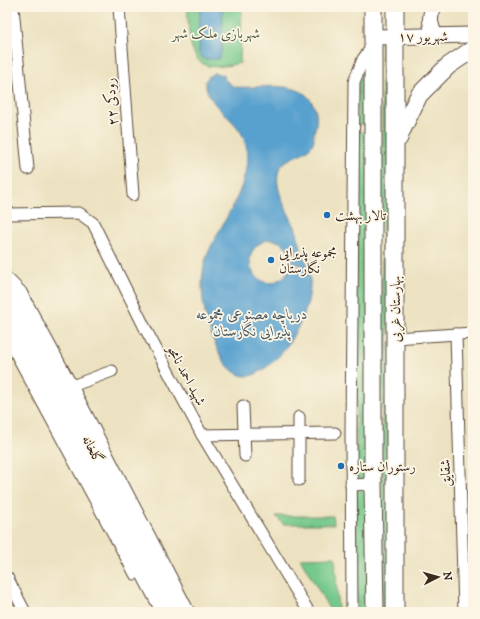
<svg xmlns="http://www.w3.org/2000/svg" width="480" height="619" viewBox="0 0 480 619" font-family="'IM FELL DW Pica',Amiri,serif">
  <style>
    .green { fill: #73c88b; stroke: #577954 }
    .water { fill: #59a1cf; stroke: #4a6676; fill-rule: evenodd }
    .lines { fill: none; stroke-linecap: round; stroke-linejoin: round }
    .street-casing { stroke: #564636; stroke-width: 13 }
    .secondary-casing { stroke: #564636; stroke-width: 17 }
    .primary-casing { stroke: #564636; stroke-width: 19 }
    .street { stroke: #fff; stroke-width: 11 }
    .secondary { stroke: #fff; stroke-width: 15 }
    .primary { stroke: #fff; stroke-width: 17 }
    .poi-dot { fill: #1f6fb2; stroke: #fcf5e5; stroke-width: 1.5 }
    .labels { text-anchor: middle; stroke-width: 3.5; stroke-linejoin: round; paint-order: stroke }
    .park-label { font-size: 14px; fill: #4c593f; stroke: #fcf5e5 }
    .street-label { font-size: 14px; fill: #3b2a1e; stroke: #fcf5e5 }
    .poi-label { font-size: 14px; fill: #3b2a1e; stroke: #fcf5e5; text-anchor: start }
    .water-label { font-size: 15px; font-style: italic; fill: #475a65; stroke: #fcf5e5 }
  </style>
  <rect width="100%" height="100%" fill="#fcf5e5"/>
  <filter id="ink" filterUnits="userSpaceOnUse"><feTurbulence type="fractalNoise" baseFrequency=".025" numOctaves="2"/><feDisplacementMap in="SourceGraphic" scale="8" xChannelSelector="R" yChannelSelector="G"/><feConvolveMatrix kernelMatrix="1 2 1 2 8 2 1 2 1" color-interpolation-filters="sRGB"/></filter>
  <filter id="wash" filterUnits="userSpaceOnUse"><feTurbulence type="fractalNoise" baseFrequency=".012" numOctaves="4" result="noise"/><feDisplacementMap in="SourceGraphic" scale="16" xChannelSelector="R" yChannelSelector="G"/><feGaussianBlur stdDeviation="0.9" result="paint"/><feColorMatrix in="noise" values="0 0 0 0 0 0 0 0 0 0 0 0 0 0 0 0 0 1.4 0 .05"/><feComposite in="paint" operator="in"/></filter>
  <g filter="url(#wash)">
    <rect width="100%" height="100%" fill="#ece2c1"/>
    <g class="green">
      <path d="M187,7H242L240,63C231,65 219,68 209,66C187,62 189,25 187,7Z"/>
      <path d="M382,39L388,45L389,612H382Z"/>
      <path d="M365,66L368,124L357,125L358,83Z"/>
      <path d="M357,132H368L370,479H356Z"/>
      <path d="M370,490L371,612H357L356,491Z"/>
      <path d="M276,516H333L334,524H283Z"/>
      <path d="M335,557L338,612H331L300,558Z"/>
    </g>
    <g class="water">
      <path d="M200,7H223L222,49L219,59H204L199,53Z"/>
      <path d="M214,73L224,75L225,80L234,87C258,89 301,78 313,104C318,114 317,122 314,133C313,137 315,139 313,143C305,159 282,154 278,174C275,191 288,212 295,227C299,237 300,246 303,255C305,260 308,264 309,269C313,292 306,315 294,334C290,341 286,349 280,355C272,363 258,377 245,376C232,375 221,359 217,348C204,322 196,282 208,253C222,221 248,191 247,153C245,117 209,114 205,82L209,76ZM267,240C282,239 291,248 292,263L302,265V268L291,267L285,276L273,283C246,283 241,248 267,240Z"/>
    </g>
  </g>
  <g filter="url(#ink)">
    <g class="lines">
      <defs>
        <g id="street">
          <path d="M13,7L28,169"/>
          <path d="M119,7L133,195"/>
          <path d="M7,214L79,213L93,223L146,330L202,435L309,612"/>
          <path d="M7,278L21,292L72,386L189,612"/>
          <path d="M456,334L464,612"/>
          <path d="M7,337L135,574"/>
          <path d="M395,338L473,333"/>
          <path d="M72,386L112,371"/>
          <path d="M243,406L245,456"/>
          <path d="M202,435L335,433"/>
          <path d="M299,480V417"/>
          <path d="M351,485L373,484"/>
          <path d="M7,577L25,612"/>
          <path d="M352,612L351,433L354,82L363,59L372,47"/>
        </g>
        <g id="secondary">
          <path d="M434,7C428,17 430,28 437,37"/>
          <path d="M373,37L473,35"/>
          <path d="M7,287L179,612"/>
          <path d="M7,316L164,612"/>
        </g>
        <g id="primary">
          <path d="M373,7V484L375,612"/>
          <path d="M399,138L401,132L419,95L448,66L473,49"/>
          <path d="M395,612V7"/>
        </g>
      </defs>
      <use href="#street" class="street-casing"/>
      <use href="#secondary" class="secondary-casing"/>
      <use href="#primary" class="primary-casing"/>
      <use href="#street" class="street"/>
      <use href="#secondary" class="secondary"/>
      <use href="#primary" class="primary"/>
    </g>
  </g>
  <g class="poi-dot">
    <circle cx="327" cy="215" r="4"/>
    <circle cx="271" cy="260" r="4"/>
    <circle cx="341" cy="466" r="4"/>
  </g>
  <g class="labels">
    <g class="park-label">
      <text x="216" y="38">شهربازی ملک شهر</text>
    </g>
    <g class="street-label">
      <text x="423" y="41">۱۷ شهریور</text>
      <text transform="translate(111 102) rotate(-94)" y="5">رودکی ۲۲</text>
      <text transform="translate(395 309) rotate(-90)" y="5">بهارستان غربی</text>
      <text transform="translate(187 375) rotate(62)" y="5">شهید احمد نامجو</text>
      <text transform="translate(93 449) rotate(62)" y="5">گلخانه</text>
      <text transform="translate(445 473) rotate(-92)" y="5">شقایق</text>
    </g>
    <g class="poi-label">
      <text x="335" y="220">تالار بهشت</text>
      <text x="279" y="257">مجموعه پذیرایی<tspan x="279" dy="16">نگارستان</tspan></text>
      <text x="349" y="471">رستوران ستاره</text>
    </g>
    <g class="water-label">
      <text x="252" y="319">دریاچه مصنوعی مجموعه<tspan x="252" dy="17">پذیرایی نگارستان</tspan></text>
    </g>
  </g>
  <rect width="480" height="619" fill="none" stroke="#fcf5e5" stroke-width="24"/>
  <g transform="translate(438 577) rotate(84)" stroke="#fcf5e5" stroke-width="3" paint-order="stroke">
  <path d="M0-3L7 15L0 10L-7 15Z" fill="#3b2a1e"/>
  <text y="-6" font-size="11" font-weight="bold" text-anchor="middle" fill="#3b2a1e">N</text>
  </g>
</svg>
